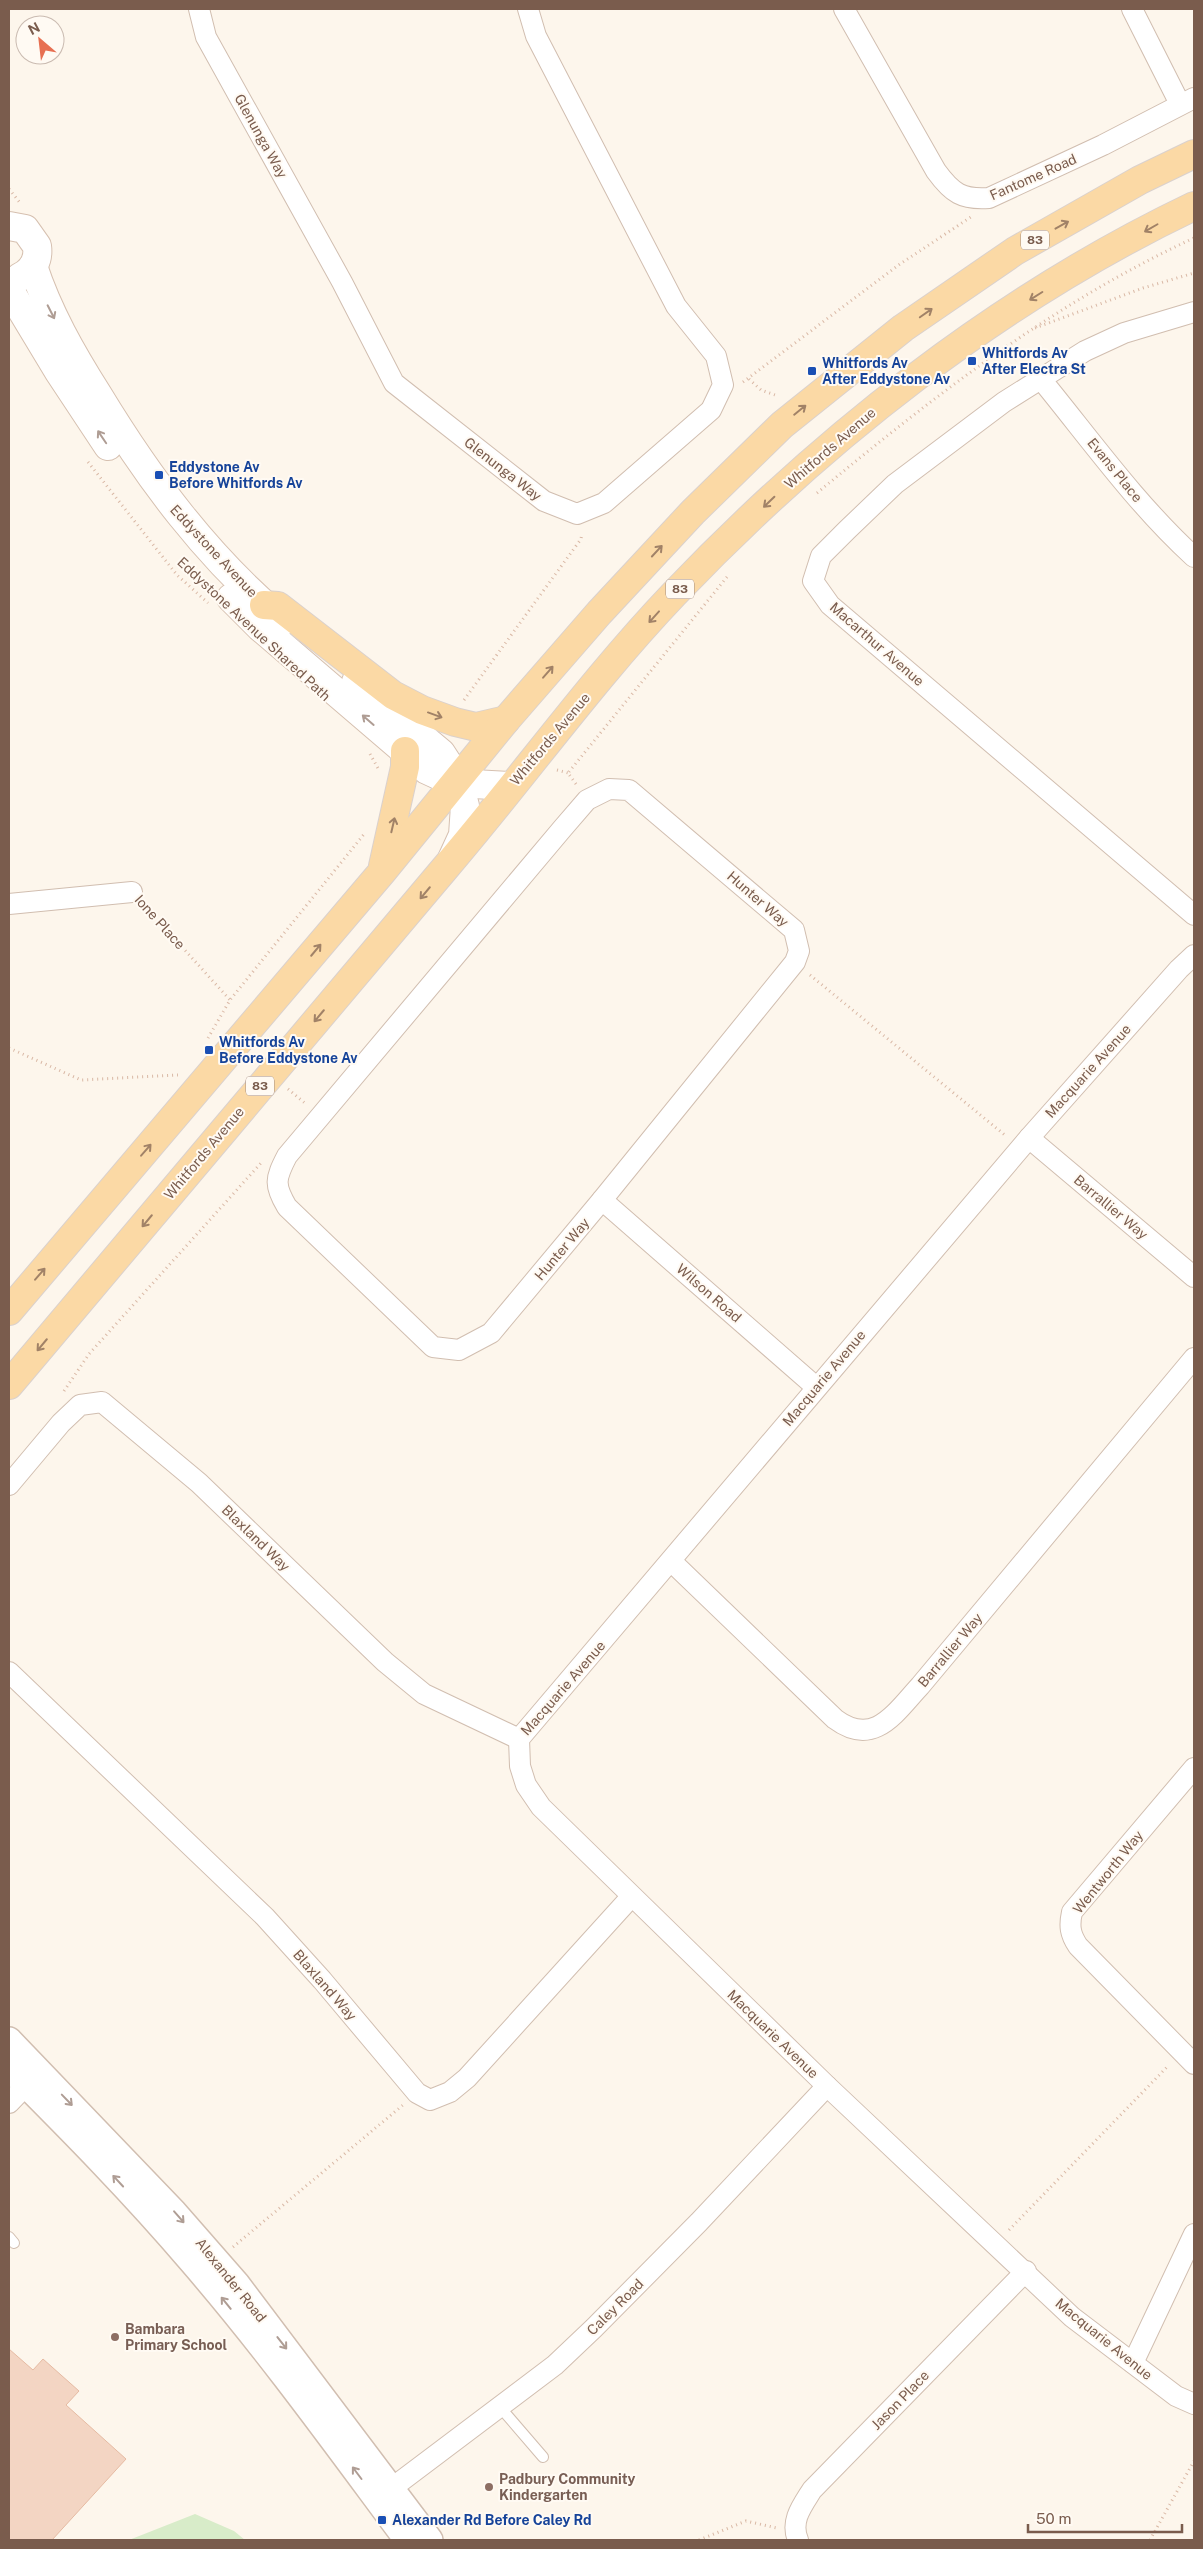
<svg xmlns="http://www.w3.org/2000/svg" width="1203" height="2549" viewBox="0 0 1203 2549" font-family="'Public Sans',sans-serif">
  <style>
    .green { fill: #d8ecc9 }
    .building { fill: #f3d5c3; stroke: #e6bba3 }
    .lines { fill: none; stroke-linecap: round; stroke-linejoin: round }
    .service-casing { stroke: #d1beb0; stroke-width: 12 }
    .minor-casing { stroke: #d1beb0; stroke-width: 22 }
    .tertiary-casing { stroke: #d1beb0; stroke-width: 28 }
    .secondary-casing { stroke: #d6c0b0; stroke-width: 30 }
    .primary-casing { stroke: #dad1cd; stroke-width: 30 }
    .path { stroke: #d9b8a5; stroke-width: 3; stroke-dasharray: 1 4; stroke-linecap: butt }
    .service { stroke: #fff; stroke-width: 10 }
    .minor { stroke: #fff; stroke-width: 20 }
    .tertiary { stroke: #fff; stroke-width: 25 }
    .secondary { stroke: #fff; stroke-width: 28 }
    .primary { stroke: #fbd9a5; stroke-width: 28 }
    .oneway { stroke: #a18267 }
    .oneway2 { stroke: #af9d94 }
    .transit-dot { fill: #1a4fb4; stroke: #fffaf3; stroke-width: 2 }
    .education-dot { fill: #8d6e63; stroke: #fffaf3; stroke-width: 2 }
    .labels { text-anchor: middle; stroke-width: 4; stroke-linejoin: round; paint-order: stroke }
    .shield { fill: #fffaf3; stroke: #a28b7f; stroke-width: 1 }
    .shield-label { font-size: 12px; font-weight: bold; fill: #7a5c4d }
    .street-label { font-size: 14px; fill: #7a5c4d; stroke: #fffaf3 }
    .transit-label { font-size: 14px; font-weight: bold; fill: #164399; stroke: #fffaf3; text-anchor: start }
    .education-label { font-size: 14px; font-weight: bold; fill: #785e54; stroke: #fffaf3; text-anchor: start }
  </style>
  <rect width="100%" height="100%" fill="#fdf6ec"/>
  <path class="green" d="M195,2514L234,2531L245,2540H129Z"/>
  <path class="building" d="M9,2349L33,2370L43,2359L79,2391L66,2405L126,2459L52,2540H9Z"/>
  <g class="lines">
    <defs>
      <g id="service">
        <path d="M9,2237L14,2243"/>
        <path d="M500,2407L543,2457"/>
      </g>
      <g id="minor">
        <path d="M199,9L206,37L342,282L394,383L544,501L577,514L604,503L711,410L723,385L716,356L676,306L536,36L528,9"/>
        <path d="M844,9L936,171C952,193 962,200 989,198L1103,145L1194,98"/>
        <path d="M1132,9L1180,104"/>
        <path d="M1194,312L1124,333L1085,351L1004,402L895,484L847,530L821,556L813,581L830,605L1194,915"/>
        <path d="M1040,378C1090,439 1136,504 1194,557"/>
        <path d="M609,789L629,790L794,930L799,951L795,962L602,1200L491,1333L459,1350L433,1347L287,1207C274,1185 275,1179 287,1156L562,829L587,800Z"/>
        <path d="M9,904L132,892"/>
        <path d="M1194,955L1179,969L1029,1138L519,1739L520,1766L526,1785L541,1807L827,2086L1072,2317L1176,2396L1194,2404"/>
        <path d="M1029,1138L1194,1277"/>
        <path d="M602,1200L816,1387"/>
        <path d="M9,1485L61,1423L80,1405L102,1402L199,1483L385,1662L424,1694L519,1739"/>
        <path d="M671,1561L835,1719C874,1748 895,1713 920,1686L1194,1358"/>
        <path d="M9,1672L265,1917L322,1980L417,2093L430,2100L450,2092L467,2078L631,1897"/>
        <path d="M1194,1768L1072,1912C1069,1926 1070,1934 1078,1946L1194,2064"/>
        <path d="M9,2103L37,2074"/>
        <path d="M1133,2363L1194,2234"/>
        <path d="M380,2497L555,2365L594,2328L699,2222L827,2086"/>
        <path d="M798,2540C790,2521 802,2506 812,2490L1026,2271"/>
      </g>
      <g id="tertiary">
        <path d="M9,2040L174,2212L237,2284L430,2540"/>
        <path d="M9,2068C71,2130 134,2194 191,2261C268,2350 337,2446 407,2540"/>
      </g>
      <g id="secondary">
        <path d="M9,226L25,229L37,246C39,260 33,271 20,277"/>
        <path d="M33,266C48,312 72,354 98,395C149,479 207,557 283,621"/>
        <path d="M9,289L59,372L108,446"/>
        <path d="M231,598L260,627L427,770L455,783L510,786"/>
        <path d="M356,682L441,753L458,779L465,806L463,835L452,859"/>
      </g>
      <g id="primary">
        <path d="M264,605L278,606L393,695L422,710L455,722L476,727L506,720"/>
        <path d="M383,866L405,767V751"/>
        <path d="M9,1311L382,872L506,720L599,613L693,512L782,425L903,328L1015,251L1140,180L1194,154"/>
        <path d="M9,1385C155,1212 300,1040 446,867C523,777 592,680 674,594C823,438 999,299 1194,206"/>
      </g>
    </defs>
    <use href="#service" class="service-casing"/>
    <use href="#minor" class="minor-casing"/>
    <use href="#tertiary" class="tertiary-casing"/>
    <use href="#secondary" class="secondary-casing"/>
    <use href="#primary" class="primary-casing"/>
    <g class="path">
      <path d="M9,189L21,204"/>
      <path d="M1035,328L1143,288L1194,273"/>
      <path d="M749,379L761,390L778,396"/>
      <path d="M743,382L900,264L971,217"/>
      <path d="M88,462L177,575L208,603"/>
      <path d="M817,493C934,396 1055,302 1194,238"/>
      <path d="M464,700L581,539L582,533"/>
      <path d="M370,754L379,770"/>
      <path d="M557,770L568,773"/>
      <path d="M576,784L568,773L727,577"/>
      <path d="M145,906L230,1000"/>
      <path d="M810,975L1006,1136"/>
      <path d="M208,1038L230,1000L365,833"/>
      <path d="M9,1048L81,1080L178,1075"/>
      <path d="M288,1089L306,1104"/>
      <path d="M64,1391L89,1354L261,1163"/>
      <path d="M1009,2230L1168,2066"/>
      <path d="M233,2247L403,2105"/>
      <path d="M699,2540L746,2521L777,2528"/>
      <path d="M1150,2540L1194,2461"/>
    </g>
    <use href="#service" class="service"/>
    <use href="#minor" class="minor"/>
    <use href="#tertiary" class="tertiary"/>
    <use href="#secondary" class="secondary"/>
    <use href="#primary" class="primary"/>
  </g>
  <defs><path id="oneway-shaft" d="M-6 0H5M1.5-3L5.5 0L1.5 3" fill="none" stroke-width="1.6" stroke-linecap="round" stroke-linejoin="round" transform="scale(1.25)"/></defs>
  <g class="oneway">
    <use href="#oneway-shaft" transform="translate(1062 225) rotate(-29)"/>
    <use href="#oneway-shaft" transform="translate(1151 228) rotate(150)"/>
    <use href="#oneway-shaft" transform="translate(1036 296) rotate(148)"/>
    <use href="#oneway-shaft" transform="translate(926 313) rotate(-35)"/>
    <use href="#oneway-shaft" transform="translate(800 410) rotate(-39)"/>
    <use href="#oneway-shaft" transform="translate(769 502) rotate(136)"/>
    <use href="#oneway-shaft" transform="translate(657 551) rotate(-47)"/>
    <use href="#oneway-shaft" transform="translate(654 617) rotate(132)"/>
    <use href="#oneway-shaft" transform="translate(548 672) rotate(-49)"/>
    <use href="#oneway-shaft" transform="translate(435 715) rotate(20)"/>
    <use href="#oneway-shaft" transform="translate(393 825) rotate(-77)"/>
    <use href="#oneway-shaft" transform="translate(425 893) rotate(130)"/>
    <use href="#oneway-shaft" transform="translate(316 950) rotate(-50)"/>
    <use href="#oneway-shaft" transform="translate(319 1016) rotate(130)"/>
    <use href="#oneway-shaft" transform="translate(146 1150) rotate(-49)"/>
    <use href="#oneway-shaft" transform="translate(147 1221) rotate(130)"/>
    <use href="#oneway-shaft" transform="translate(40 1274) rotate(-49)"/>
    <use href="#oneway-shaft" transform="translate(42 1345) rotate(130)"/>
  </g>
  <g class="oneway2">
    <use href="#oneway-shaft" transform="translate(51 312) rotate(63)"/>
    <use href="#oneway-shaft" transform="translate(102 437) rotate(-124)"/>
    <use href="#oneway-shaft" transform="translate(368 720) rotate(-139)"/>
    <use href="#oneway-shaft" transform="translate(67 2100) rotate(46)"/>
    <use href="#oneway-shaft" transform="translate(118 2181) rotate(-133)"/>
    <use href="#oneway-shaft" transform="translate(179 2217) rotate(49)"/>
    <use href="#oneway-shaft" transform="translate(226 2303) rotate(-129)"/>
    <use href="#oneway-shaft" transform="translate(282 2343) rotate(52)"/>
    <use href="#oneway-shaft" transform="translate(357 2473) rotate(-127)"/>
  </g>
  <g class="transit-dot">
    <rect x="967" y="356" width="10" height="10" rx="2.5"/>
    <rect x="807" y="366" width="10" height="10" rx="2.5"/>
    <rect x="154" y="470" width="10" height="10" rx="2.5"/>
    <rect x="204" y="1045" width="10" height="10" rx="2.5"/>
    <rect x="377" y="2515" width="10" height="10" rx="2.5"/>
  </g>
  <g class="education-dot">
    <circle cx="115" cy="2337" r="5"/>
    <circle cx="489" cy="2487" r="5"/>
  </g>
  <g class="labels">
    <g class="shield">
      <rect x="1021" y="230.5" width="28" height="19" rx="4"/>
      <rect x="666" y="579.5" width="28" height="19" rx="4"/>
      <rect x="246" y="1076.5" width="28" height="19" rx="4"/>
    </g>
    <g class="shield-label">
      <text x="1035" y="244">83</text>
      <text x="680" y="593">83</text>
      <text x="260" y="1090">83</text>
    </g>
    <g class="street-label">
      <text transform="translate(261 136) rotate(61)" y="5">Glenunga Way</text>
      <text transform="translate(1033 177) rotate(-24)" y="5">Fantome Road</text>
      <text transform="translate(830 448) rotate(-41)" y="5">Whitfords Avenue</text>
      <text transform="translate(503 469) rotate(38)" y="5">Glenunga Way</text>
      <text transform="translate(1115 470) rotate(51)" y="5">Evans Place</text>
      <text transform="translate(214 551) rotate(47)" y="5">Eddystone Avenue</text>
      <text transform="translate(254 629) rotate(43)" y="5">Eddystone Avenue Shared Path</text>
      <text transform="translate(877 644) rotate(41)" y="5">Macarthur Avenue</text>
      <text transform="translate(550 739) rotate(-50)" y="5">Whitfords Avenue</text>
      <text transform="translate(758 899) rotate(41)" y="5">Hunter Way</text>
      <text transform="translate(160 922) rotate(48)" y="5">Ione Place</text>
      <text transform="translate(1088 1071) rotate(-48)" y="5">Macquarie Avenue</text>
      <text transform="translate(204 1153) rotate(-50)" y="5">Whitfords Avenue</text>
      <text transform="translate(1111 1207) rotate(40)" y="5">Barrallier Way</text>
      <text transform="translate(562 1249) rotate(-50)" y="5">Hunter Way</text>
      <text transform="translate(709 1293) rotate(41)" y="5">Wilson Road</text>
      <text transform="translate(824 1378) rotate(-50)" y="5">Macquarie Avenue</text>
      <text transform="translate(256 1538) rotate(44)" y="5">Blaxland Way</text>
      <text transform="translate(950 1650) rotate(-50)" y="5">Barrallier Way</text>
      <text transform="translate(563 1688) rotate(-49)" y="5">Macquarie Avenue</text>
      <text transform="translate(1108 1872) rotate(-51)" y="5">Wentworth Way</text>
      <text transform="translate(325 1985) rotate(49)" y="5">Blaxland Way</text>
      <text transform="translate(773 2034) rotate(44)" y="5">Macquarie Avenue</text>
      <text transform="translate(231 2280) rotate(51)" y="5">Alexander Road</text>
      <text transform="translate(615 2307) rotate(-45)" y="5">Caley Road</text>
      <text transform="translate(1104 2339) rotate(39)" y="5">Macquarie Avenue</text>
      <text transform="translate(900 2400) rotate(-46)" y="5">Jason Place</text>
    </g>
    <g class="transit-label">
      <text x="982" y="358">Whitfords Av<tspan x="982" dy="16">After Electra St</tspan></text>
      <text x="822" y="368">Whitfords Av<tspan x="822" dy="16">After Eddystone Av</tspan></text>
      <text x="169" y="472">Eddystone Av<tspan x="169" dy="16">Before Whitfords Av</tspan></text>
      <text x="219" y="1047">Whitfords Av<tspan x="219" dy="16">Before Eddystone Av</tspan></text>
      <text x="392" y="2525">Alexander Rd Before Caley Rd</text>
    </g>
    <g class="education-label">
      <text x="125" y="2334">Bambara<tspan x="125" dy="16">Primary School</tspan></text>
      <text x="499" y="2484">Padbury Community<tspan x="499" dy="16">Kindergarten</tspan></text>
    </g>
  </g>
  <rect width="1203" height="2549" fill="none" stroke="#7a5c4d" stroke-width="20"/>
  <g transform="translate(40 40) rotate(332)"><circle r="24" fill="#fffaf3" stroke="#cabbb1"/>
  <path d="M0-4L9 19L0 12L-9 19Z" fill="#e76f51"/>
  <text y="-8" font-size="14" font-weight="bold" text-anchor="middle" fill="#7a5c4d">N</text>
  </g>
  <path d="M1028 2524v8h154v-8" fill="none" stroke="#7a5c4d" stroke-width="2.5"/>
  <text x="1036" y="2524" font-size="15" fill="#7a5c4d" stroke="#fffaf3" stroke-width="4" paint-order="stroke">50 m</text>
</svg>
